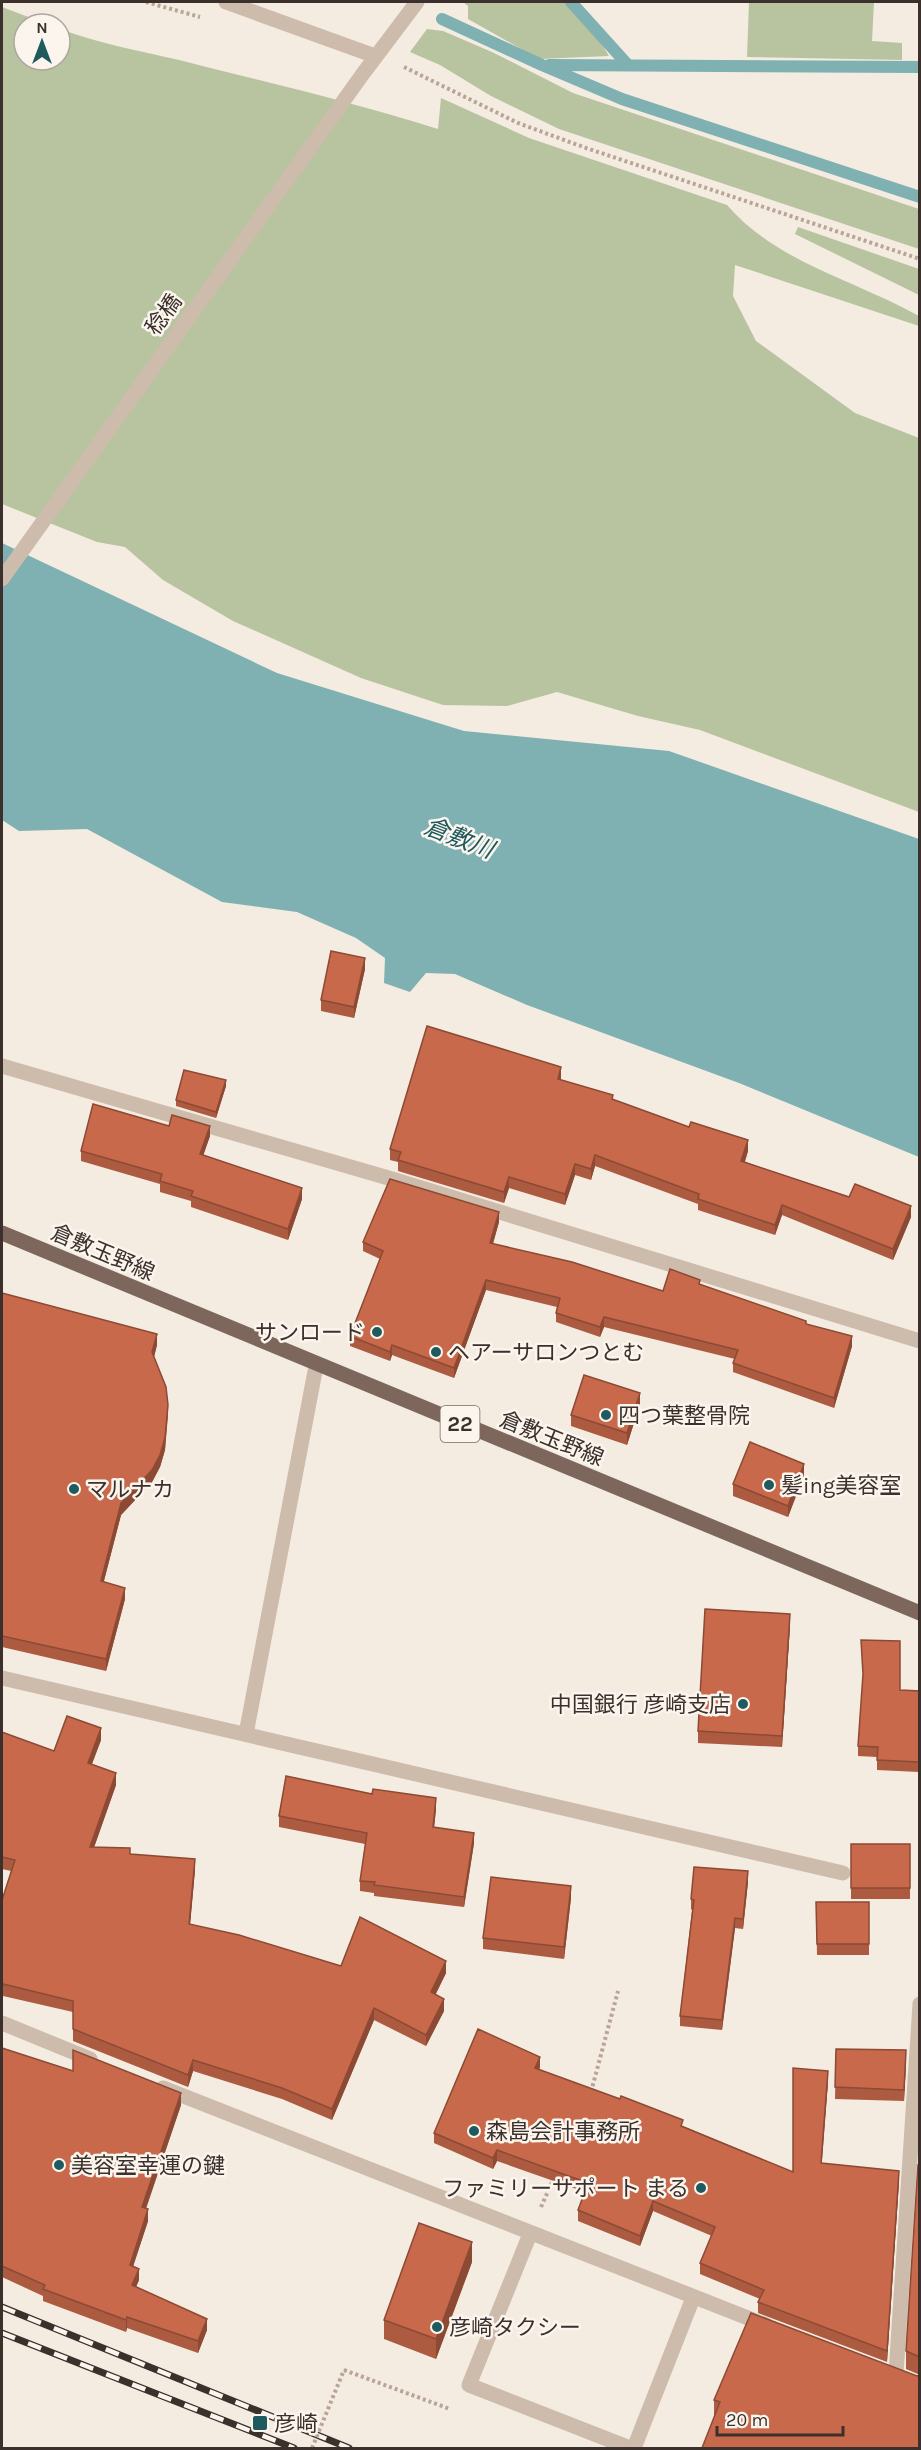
<svg xmlns="http://www.w3.org/2000/svg" width="921" height="2450" viewBox="0 0 921 2450" font-family="Karla,'Noto Sans JP',sans-serif">
  <style>
    .green { fill: #b8c4a0 }
    .water { fill: #7fb0b2 }
    .lines { fill: none; stroke-linecap: round; stroke-linejoin: round }
    .stream { stroke: #7fb0b2; stroke-width: 12 }
    .path { stroke: #b9a596; stroke-width: 4; stroke-dasharray: 3 3; stroke-linecap: butt }
    .minor { stroke: #cdbbac; stroke-width: 15 }
    .major { stroke: #7d675c; stroke-width: 15 }
    .rail-casing { stroke: #3b302b; stroke-width: 7 }
    .rail { stroke: #fbf5ee; stroke-width: 4.5; stroke-dasharray: 14; stroke-linecap: butt }
    .path-bridge { stroke: #b9a596; stroke-width: 4; stroke-dasharray: 3 3; stroke-linecap: butt }
    .wall { fill: #ac5a40 }
    .shaded-wall { fill: #8c4a34 }
    .building { fill: #c8694b; stroke: #8c4a34; stroke-width: 1.5 }
    .poi-dot { fill: #1f5a5e; stroke: #fbf5ee; stroke-width: 2 }
    .labels { text-anchor: middle; stroke-width: 5; stroke-linejoin: round; paint-order: stroke }
    .shield { fill: #fbf5ee; stroke: #756b66; stroke-width: 1.5 }
    .shield-label { font-size: 21px; font-weight: bold; fill: #3b302b }
    .street-label { font-size: 22px; fill: #3b302b; stroke: #fbf5ee }
    .poi-label { font-size: 22px; fill: #3b302b; stroke: #fbf5ee; text-anchor: start }
    .water-label { font-size: 24px; font-style: italic; fill: #1f5a5e; stroke: #fbf5ee }
  </style>
  <rect width="100%" height="100%" fill="#f4ebe1"/>
  <g class="green">
    <path d="M463,2H566L597,36L609,56L539,59L468,19V6Z"/>
    <path d="M749,2H874L872,41L902,43V60L747,57Z"/>
    <path d="M2,7L47,24H24V60H60V29C101,44 136,50 179,60C265,82 353,102 438,129L441,98L529,138L727,205C777,263 855,280 919,316V326L735,265L733,296L756,341L855,413L919,438V812L700,730L638,716L557,692L507,706L443,705L361,678L233,621L163,580L125,547L97,542L2,504Z"/>
    <path d="M427,29L443,31L492,52L573,93L919,209V249L559,129L491,96L440,65L410,52Z"/>
    <path d="M798,227L919,269V295L795,234Z"/>
  </g>
  <path class="water" d="M2,543L277,673L464,731L669,751L919,839V1157L739,1083L527,1005L455,974L426,973L410,992L384,983L385,958L356,938L297,912L222,902L87,829L19,831L2,820Z"/>
  <g class="lines">
    <g class="stream">
      <path d="M571,2L627,64"/>
      <path d="M442,19L542,65L622,99L920,197"/>
      <path d="M549,65L920,67"/>
    </g>
    <g class="path">
      <path d="M146,2L200,17"/>
      <path d="M404,67L518,123L586,148L920,259"/>
      <path d="M591,2092L618,1991"/>
      <path d="M541,2207L554,2178"/>
      <path d="M344,2370L450,2409"/>
    </g>
    <g class="minor">
      <path d="M226,2L375,56"/>
      <path d="M2,579L362,75L417,2"/>
      <path d="M2,1066L392,1179L920,1341"/>
      <path d="M2,1678L843,1873"/>
      <path d="M246,1734L316,1366"/>
      <path d="M2,2023L90,2059"/>
      <path d="M163,2088L766,2325"/>
      <path d="M530,2234L469,2385L630,2448"/>
      <path d="M896,2374L920,2004"/>
      <path d="M634,2448L693,2298"/>
    </g>
    <path class="major" d="M2,1233L920,1613"/>
    <defs>
      <g id="rail">
        <path d="M2,2307L349,2448"/>
        <path d="M2,2333L294,2448"/>
      </g>
    </defs>
    <use href="#rail" class="rail-casing"/>
    <use href="#rail" class="rail"/>
    <path class="path-bridge" d="M312,2448L344,2370"/>
  </g>
  <g class="wall">
    <path d="M365,969L354,1018L321,1011V1000Z"/>
    <path d="M561,1078V1080L748,1151L745,1162L911,1217L893,1260L782,1215L775,1235L698,1210V1204L595,1166L591,1180L575,1175L565,1205L509,1188L504,1203L398,1171V1162L390,1160V1149Z"/>
    <path d="M226,1086L216,1118L176,1106V1100Z"/>
    <path d="M169,1126L210,1136L203,1155L302,1199L288,1240L191,1207V1201L160,1192V1184L81,1161V1151Z"/>
    <path d="M499,1222L493,1244L663,1291L700,1284L806,1324L852,1346L834,1408L733,1372V1363L735,1359L604,1327L600,1337L556,1322V1313L557,1307L486,1290L454,1378L392,1355L390,1361L350,1346V1336L380,1259L363,1251V1242Z"/>
    <path d="M2,1293L157,1345L154,1357L168,1416L165,1450L160,1467L152,1482L121,1515L104,1581L125,1599L106,1671L2,1647Z"/>
    <path d="M640,1404L627,1445L571,1426V1415Z"/>
    <path d="M804,1475L788,1517L733,1496V1484Z"/>
    <path d="M790,1626L782,1747L698,1743V1731Z"/>
    <path d="M900,1690L920,1691L919,1772L877,1770V1757L858,1756V1746Z"/>
    <path d="M2,1732L54,1751L101,1740L92,1764L116,1785L94,1847L130,1854L195,1870L190,1925L341,1966L446,1973L435,1995L444,2011L426,2046L374,2020L332,2120L282,2099L193,2071L188,2087L73,2041V2012L3,1996L2,2002V1900L11,1871L2,1869Z"/>
    <path d="M436,1809L434,1827L474,1843L464,1907L374,1896V1893L360,1891V1881L365,1844L279,1827V1816Z"/>
    <rect x="851" y="1844" width="59" height="55"/>
    <path d="M748,1882L743,1929L735,1928L722,2030L680,2026V2016L692,1910L691,1909V1899Z"/>
    <path d="M571,1898L564,1959L483,1949V1938Z"/>
    <path d="M816,1902H869V1955H817Z"/>
    <path d="M2,2048L181,2105L146,2209L148,2221L133,2266L139,2280L136,2287L207,2330L198,2353L127,2328L126,2332L43,2301V2296L2,2277Z"/>
    <path d="M836,2049L906,2062L904,2101L835,2099Z"/>
    <path d="M540,2067L539,2070L683,2126L793,2172L828,2082L821,2164L899,2181L887,2362L758,2313V2302L760,2299L700,2274V2263L712,2236L653,2211L640,2246L578,2221V2210L585,2192L497,2161L493,2169L434,2143V2133Z"/>
    <path d="M920,2165V2375L906,2369V2351Z"/>
    <path d="M472,2262L436,2359L384,2339V2320Z"/>
    <path d="M917,2376L714,2416V2400Z"/>
  </g>
  <g class="shaded-wall">
    <path d="M365,958V969L354,1018V1007Z"/>
    <path d="M561,1067V1078L558,1089V1079Z"/>
    <path d="M226,1080V1086L216,1118V1112Z"/>
    <path d="M210,1126V1136L200,1165V1154Z"/>
    <path d="M748,1140V1151L741,1172V1161Z"/>
    <path d="M595,1155V1166L591,1180V1169Z"/>
    <path d="M575,1164V1175L565,1205V1194Z"/>
    <path d="M509,1177V1188L504,1203V1192Z"/>
    <path d="M302,1188V1199L288,1240V1229Z"/>
    <path d="M782,1205V1215L775,1235V1225Z"/>
    <path d="M911,1206V1217L893,1260V1249Z"/>
    <path d="M499,1212V1222L490,1253V1243Z"/>
    <path d="M486,1280V1290L454,1378V1368Z"/>
    <path d="M604,1317V1327L600,1337V1327Z"/>
    <path d="M157,1334V1345L152,1364V1352Z"/>
    <path d="M852,1336V1346L834,1408V1398Z"/>
    <path d="M392,1345V1355L390,1361V1352Z"/>
    <path d="M640,1393V1404L627,1445V1433Z"/>
    <path d="M168,1405L165,1450L160,1467L152,1482L121,1515L101,1592V1581L121,1503Z"/>
    <path d="M804,1464V1475L788,1517V1506Z"/>
    <path d="M125,1588V1599L106,1671V1659Z"/>
    <path d="M790,1614V1626L782,1747V1736Z"/>
    <path d="M101,1728V1740L88,1774V1763Z"/>
    <path d="M116,1773V1785L90,1859V1847Z"/>
    <path d="M436,1798V1809L433,1838V1827Z"/>
    <path d="M474,1833V1843L464,1907V1897Z"/>
    <path d="M195,1859V1870L189,1936V1924Z"/>
    <path d="M748,1871V1882L743,1929V1919Z"/>
    <path d="M571,1886V1898L564,1959V1947Z"/>
    <path d="M735,1918V1928L722,2030V2020Z"/>
    <path d="M446,1961V1973L431,2004V1992Z"/>
    <path d="M3,1984V1996L2,2002V1990Z"/>
    <path d="M444,1999V2011L426,2046V2035Z"/>
    <path d="M374,2008V2020L332,2120V2109Z"/>
    <path d="M906,2050V2062L904,2101V2090Z"/>
    <path d="M540,2057V2067L535,2079V2068Z"/>
    <path d="M193,2060V2071L188,2087V2075Z"/>
    <path d="M828,2071V2082L821,2174V2163Z"/>
    <path d="M181,2093V2105L142,2219V2207Z"/>
    <path d="M497,2150V2161L493,2169V2158Z"/>
    <path d="M899,2171V2181L887,2362V2351Z"/>
    <path d="M653,2201V2211L640,2246V2236Z"/>
    <path d="M148,2209V2221L130,2276V2265Z"/>
    <path d="M472,2242V2262L436,2359V2339Z"/>
    <path d="M139,2269V2280L132,2296V2285Z"/>
    <path d="M127,2317V2328L126,2332V2320Z"/>
    <path d="M207,2319V2330L198,2353V2341Z"/>
  </g>
  <g class="building">
    <path d="M331,951L365,958L354,1007L321,1000Z"/>
    <path d="M427,1026L561,1067L558,1079L613,1095L612,1099L689,1127L691,1122L748,1140L741,1161L849,1197L855,1184L911,1206L893,1249L782,1205L775,1225L698,1199L699,1194L595,1155L591,1169L575,1164L565,1194L509,1177L504,1192L398,1160L401,1152L390,1149Z"/>
    <path d="M184,1070L226,1080L216,1112L176,1100Z"/>
    <path d="M93,1104L169,1126L172,1115L210,1126L200,1154L302,1188L288,1229L191,1196L193,1191L160,1181L162,1174L81,1151Z"/>
    <path d="M390,1179L499,1212L490,1243L572,1262L663,1291L670,1269L700,1280L699,1284L806,1321V1324L852,1336L834,1398L733,1363L738,1350L604,1317L600,1327L556,1313L560,1298L486,1280L454,1368L392,1345L390,1352L350,1336L383,1251L363,1242Z"/>
    <path d="M2,1293L157,1334L152,1352L166,1387L168,1405L165,1438L160,1455L152,1470L121,1503L101,1581L125,1588L106,1659L2,1636Z"/>
    <path d="M584,1375L640,1393L627,1433L571,1415Z"/>
    <path d="M750,1442L804,1464L788,1506L733,1484Z"/>
    <path d="M705,1609L790,1614L782,1736L698,1731Z"/>
    <path d="M861,1640L900,1641V1690L920,1691L919,1762L877,1760L878,1747L858,1746L863,1674Z"/>
    <path d="M67,1716L101,1728L88,1763L116,1773L90,1847L130,1848V1854L195,1859L189,1924L239,1935L341,1966L360,1917L446,1961L431,1992L444,1999L426,2035L374,2008L332,2109L282,2088L193,2060L188,2075L73,2029V2001L3,1984L2,1990V1900L15,1860L2,1857V1732L54,1751Z"/>
    <path d="M286,1776L372,1794L373,1789L436,1798L433,1827L474,1833L464,1897L374,1885L375,1882L360,1881L367,1833L279,1816Z"/>
    <rect x="851" y="1844" width="59" height="44"/>
    <path d="M694,1867L748,1871L743,1919L735,1918L722,2020L680,2016L694,1900L691,1899Z"/>
    <path d="M491,1877L571,1886L564,1947L483,1938Z"/>
    <path d="M816,1902H869V1944H817Z"/>
    <path d="M478,2029L540,2057L535,2068L620,2099L621,2096L683,2120L681,2126L793,2172V2068L828,2071L821,2163L899,2171L887,2351L758,2302L764,2290L700,2263L715,2227L653,2201L640,2236L578,2210L588,2183L497,2150L493,2158L434,2133Z"/>
    <path d="M2,2048L73,2071V2050L181,2093L142,2207L148,2209L130,2265L139,2269L132,2285L207,2319L198,2341L127,2317L126,2320L43,2289L45,2285L2,2266Z"/>
    <path d="M836,2049L906,2050L904,2090L835,2087Z"/>
    <path d="M918,2165H920V2357L906,2351Z"/>
    <path d="M419,2223L472,2242L436,2339L384,2320Z"/>
    <path d="M751,2313L917,2376L920,2375V2448H702L720,2402L714,2400Z"/>
  </g>
  <g class="poi-dot">
    <circle cx="377" cy="1332" r="6"/>
    <circle cx="436" cy="1352" r="6"/>
    <circle cx="606" cy="1415" r="6"/>
    <circle cx="769" cy="1485" r="6"/>
    <circle cx="74" cy="1489" r="6"/>
    <circle cx="743" cy="1704" r="6"/>
    <circle cx="474" cy="2131" r="6"/>
    <circle cx="59" cy="2165" r="6"/>
    <circle cx="701" cy="2188" r="6"/>
    <circle cx="437" cy="2327" r="6"/>
    <rect x="252" y="2415" width="16" height="16" rx="3"/>
  </g>
  <g class="labels">
    <rect class="shield" x="440.5" y="1406" width="39" height="36" rx="4.5"/>
    <g class="shield-label">
      <text x="460" y="1431">22</text>
    </g>
    <g class="street-label">
      <text transform="translate(163 314) rotate(-54)" y="8">稔橋</text>
      <text transform="translate(103 1252) rotate(23)" y="8">倉敷玉野線</text>
      <text transform="translate(552 1438) rotate(22)" y="8">倉敷玉野線</text>
    </g>
    <g class="poi-label">
      <text x="365" y="1340" text-anchor="end">サンロード</text>
      <text x="448" y="1360">ヘアーサロンつとむ</text>
      <text x="618" y="1423">四つ葉整骨院</text>
      <text x="781" y="1493">髪ing美容室</text>
      <text x="86" y="1497">マルナカ</text>
      <text x="731" y="1712" text-anchor="end">中国銀行 彦崎支店</text>
      <text x="486" y="2139">森島会計事務所</text>
      <text x="71" y="2173">美容室幸運の鍵</text>
      <text x="689" y="2196" text-anchor="end">ファミリーサポート まる</text>
      <text x="449" y="2335">彦崎タクシー</text>
      <text x="274" y="2431">彦崎</text>
    </g>
    <g class="water-label">
      <text transform="translate(459 838) rotate(21)" y="8">倉敷川</text>
    </g>
  </g>
  <rect width="921" height="2450" fill="none" stroke="#3b302b" stroke-width="6"/>
  <g transform="translate(42 42)"><circle r="28" fill="#fbf5ee" stroke="#aea6a0" stroke-width="1.5"/>
  <path d="M0-4.5L10 22L0 15L-10 22Z" fill="#1f5a5e"/>
  <text y="-9" font-size="16" font-weight="bold" text-anchor="middle" fill="#3b302b">N</text>
  </g>
  <path d="M717 2426v9h126v-9" fill="none" stroke="#3b302b" stroke-width="3"/>
  <text x="726" y="2426" font-size="18" fill="#3b302b" stroke="#fbf5ee" stroke-width="4.5" paint-order="stroke">20 m</text>
</svg>
